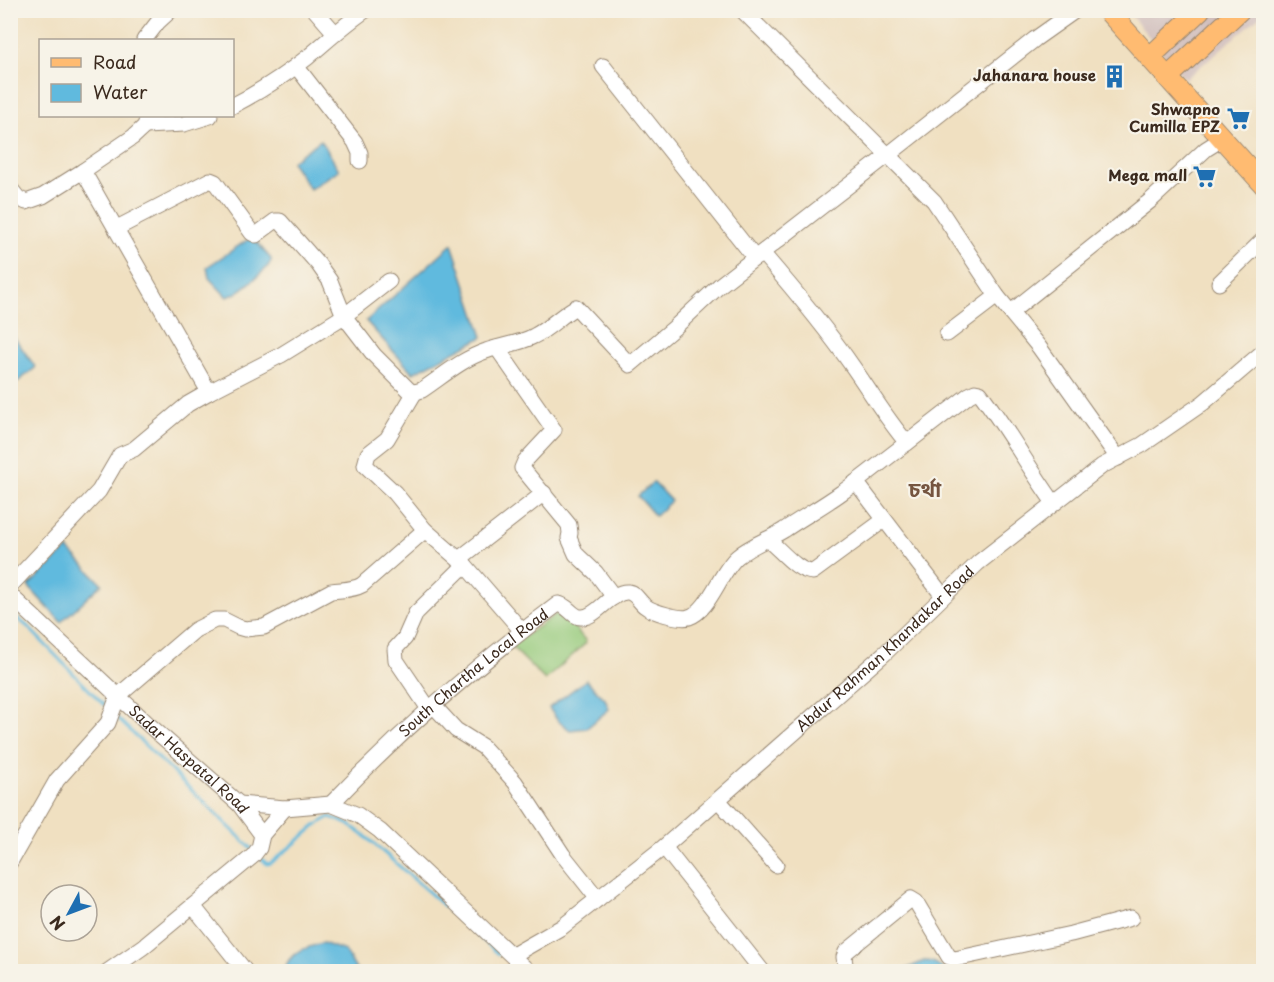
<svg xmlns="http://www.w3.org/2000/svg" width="1274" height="982" viewBox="0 0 1274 982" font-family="'Playpen Sans','Noto Sans Bengali',sans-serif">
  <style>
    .industrial { fill: #d1bfbd }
    .green { fill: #96ca7b; stroke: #687a4c; stroke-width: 1.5 }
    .water { fill: #60bade; stroke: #4e727e; stroke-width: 1.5 }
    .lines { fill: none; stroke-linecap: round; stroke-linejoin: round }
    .stream { stroke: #60bade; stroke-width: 3 }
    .minor-casing { stroke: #968570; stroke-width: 17 }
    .major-casing { stroke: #968570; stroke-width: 22 }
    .minor { stroke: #fff; stroke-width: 15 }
    .major { stroke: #ffbb71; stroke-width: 20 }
    .labels { text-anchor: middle; stroke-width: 4.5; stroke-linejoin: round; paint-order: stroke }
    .poi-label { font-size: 15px; font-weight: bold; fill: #3b2a1e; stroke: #f7f3e8; text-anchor: end }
    .street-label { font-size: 15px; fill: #3b2a1e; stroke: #f7f3e8 }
    .district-label { font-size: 21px; font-weight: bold; fill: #755540; stroke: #f7f3e8 }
  </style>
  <rect width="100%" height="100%" fill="#f7f3e8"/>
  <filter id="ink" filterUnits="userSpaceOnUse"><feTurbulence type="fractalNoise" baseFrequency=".0167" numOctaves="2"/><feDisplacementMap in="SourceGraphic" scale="12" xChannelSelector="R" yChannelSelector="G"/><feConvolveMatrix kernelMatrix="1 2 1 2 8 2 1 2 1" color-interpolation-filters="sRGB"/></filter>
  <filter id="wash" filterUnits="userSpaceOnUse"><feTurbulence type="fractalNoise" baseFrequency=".008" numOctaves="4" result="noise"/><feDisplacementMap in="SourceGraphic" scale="24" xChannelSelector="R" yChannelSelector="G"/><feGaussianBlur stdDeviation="1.35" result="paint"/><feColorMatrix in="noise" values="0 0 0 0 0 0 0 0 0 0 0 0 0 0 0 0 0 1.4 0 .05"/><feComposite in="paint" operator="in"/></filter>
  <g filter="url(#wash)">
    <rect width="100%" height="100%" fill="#f0e0c1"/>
    <path class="industrial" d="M1263,10L1264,13L1185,79L1127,11Z"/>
    <path class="green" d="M556,614L565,616L585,640L586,643L545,680L511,646Z"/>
    <g class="water">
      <path d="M321,140L339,170L310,189L292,163L293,160Z"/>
      <path d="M249,239H254L271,259V262C264,272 239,294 227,297L209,278L207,267Z"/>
      <path d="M452,244L483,337L413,373L366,321Z"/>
      <path d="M11,333L34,365L35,368L11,387Z"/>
      <path d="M653,482L671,501L655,516L638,496Z"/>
      <path d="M68,549L102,584L61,622L28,586Z"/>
      <path d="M586,680L605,699L609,709L587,728L570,730L558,721L549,708Z"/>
      <path d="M323,943L345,951L357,971H285C287,952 308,947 323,943Z"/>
      <path d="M924,961C934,961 938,964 945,971H902Z"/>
    </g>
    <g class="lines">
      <g class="stream">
        <path d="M10,613L27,626L104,705"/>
        <path d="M116,717L253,850"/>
        <path d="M260,857L267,864L271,863L318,824L330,817L348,824L365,836L499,954"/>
      </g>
    </g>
  </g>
  <g filter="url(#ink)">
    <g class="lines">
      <defs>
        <g id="minor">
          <path d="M315,10L335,33"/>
          <path d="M742,10L934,201L997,296L1039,347L1118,458"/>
          <path d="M144,40L158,22L171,10"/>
          <path d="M296,66L355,142L360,153V161"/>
          <path d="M603,66L755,258L763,254C795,291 826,328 853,367C872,394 885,417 907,443L969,395L975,392L980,393C1007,428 1028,467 1054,503"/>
          <path d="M232,106C259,92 284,76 308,57C327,41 345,24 366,10"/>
          <path d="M145,126L184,124L210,116"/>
          <path d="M10,188L18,198L26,202L43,196L83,171"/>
          <path d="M117,228L210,180L215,182L252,233L256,235L275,221H280L318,264L330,281L344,316L374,355L410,391L415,392L422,390C443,376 462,359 486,351C502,345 519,344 534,336C550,328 561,315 576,307L630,365L674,328L720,285L888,155L1035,39L1076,10"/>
          <path d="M1219,283L1264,239"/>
          <path d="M1011,312L1150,201L1206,149L1222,139"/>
          <path d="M947,334L997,296"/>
          <path d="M497,348L554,430L525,461L522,468L569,525L570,533L569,538L576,554L596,573L614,597"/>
          <path d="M209,392L281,355L344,316L389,281"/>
          <path d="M415,392L387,439L368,454L365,465L395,493L425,530L465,565L522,631"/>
          <path d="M856,482L943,596"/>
          <path d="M768,540C781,550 797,572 813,572L884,520"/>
          <path d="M459,559L544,493"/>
          <path d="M10,586L99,491L120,455L134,449L188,404L209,392L83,171L133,137L145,126L148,116"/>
          <path id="s1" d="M10,595L149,725L239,804L262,835"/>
          <path d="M433,705L456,730L483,747L515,782L563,855L598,899"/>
          <path d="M429,709L396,660L395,649L405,638L416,613L465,565"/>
          <path d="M718,800L776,865"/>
          <path d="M239,804L285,808L331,804L358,815L380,831L529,972"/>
          <path id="s2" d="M331,804C401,731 477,664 558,604C568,605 572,617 581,617C596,619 611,590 628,592C636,593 639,602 645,606C652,612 681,620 689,617C709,611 720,572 737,557C751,545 768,540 784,530C803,517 823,506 841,493C864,477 885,459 907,443"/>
          <path d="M664,847L763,972"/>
          <path d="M10,862L57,780L108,723L118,696L195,630L215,620H224L238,627L245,629L264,627L331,591C342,589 351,591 362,585L425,530"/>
          <path d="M193,906L246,972"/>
          <path id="s3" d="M513,955L562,927L664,847L885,653L978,563L1102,466L1142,445L1203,403L1264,351"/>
          <path d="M107,972L143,947L253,856L259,848L262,835L285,808"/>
          <path d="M846,972L844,957L846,952L911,899L916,902L949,957L955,959L1071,934L1131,918"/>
        </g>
        <g id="major">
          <path d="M1107,10L1264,185"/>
          <path d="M1150,57L1200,10"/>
          <path d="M1168,77L1240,10"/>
        </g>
      </defs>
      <use href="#minor" class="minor-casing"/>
      <use href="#major" class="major-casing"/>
      <use href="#minor" class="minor"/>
      <use href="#major" class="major"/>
    </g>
  </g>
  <defs>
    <symbol id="building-bare" viewBox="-9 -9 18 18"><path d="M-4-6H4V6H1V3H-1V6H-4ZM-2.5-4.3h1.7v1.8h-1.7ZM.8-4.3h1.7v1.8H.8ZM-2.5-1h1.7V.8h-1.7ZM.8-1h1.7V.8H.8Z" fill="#1f6fb2" stroke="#f7f3e8" stroke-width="2.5" paint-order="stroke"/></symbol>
    <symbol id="supermarket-bare" viewBox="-9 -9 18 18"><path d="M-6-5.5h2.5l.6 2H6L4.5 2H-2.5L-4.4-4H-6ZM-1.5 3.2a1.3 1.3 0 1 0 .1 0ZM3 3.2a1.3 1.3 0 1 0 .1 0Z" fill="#1f6fb2" stroke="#f7f3e8" stroke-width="2.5" paint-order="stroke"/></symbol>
  </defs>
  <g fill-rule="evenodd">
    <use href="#building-bare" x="1098" y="60" width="33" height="33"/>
    <use href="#supermarket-bare" x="1222" y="102" width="33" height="33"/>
    <use href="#supermarket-bare" x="1188" y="160" width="33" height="33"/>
  </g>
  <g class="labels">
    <g class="poi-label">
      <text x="1096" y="81">Jahanara house</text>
      <text x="1220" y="115">Shwapno<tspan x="1220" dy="17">Cumilla EPZ</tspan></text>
      <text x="1187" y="181">Mega mall</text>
    </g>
    <g class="street-label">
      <text dy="5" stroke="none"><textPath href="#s3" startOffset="483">Abdur Rahman Khandakar Road</textPath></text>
      <text dy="5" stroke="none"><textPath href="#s2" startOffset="194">South Chartha Local Road</textPath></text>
      <text dy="5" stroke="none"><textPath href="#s1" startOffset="243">Sadar Haspatal Road</textPath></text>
    </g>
    <g class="district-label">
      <text x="925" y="497">চর্থা</text>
    </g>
  </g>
  <rect width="1274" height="982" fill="none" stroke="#f7f3e8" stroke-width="36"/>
  <rect x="39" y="39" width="195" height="78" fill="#f7f3e8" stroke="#aca397" stroke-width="1.5"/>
  <rect x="51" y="58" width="30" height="9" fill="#ffbb71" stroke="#aca397" stroke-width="1.5"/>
  <text x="93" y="69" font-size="18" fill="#3b2a1e">Road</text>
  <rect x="51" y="84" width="30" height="18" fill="#60bade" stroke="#aca397" stroke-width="1.5"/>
  <text x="93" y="99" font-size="18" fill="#3b2a1e">Water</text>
  <g transform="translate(69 913) rotate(229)"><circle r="28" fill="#f7f3e8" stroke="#aca397" stroke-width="1.5"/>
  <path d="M0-4.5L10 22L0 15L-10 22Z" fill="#1f6fb2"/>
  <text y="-9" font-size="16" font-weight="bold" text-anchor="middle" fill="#3b2a1e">N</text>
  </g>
</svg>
